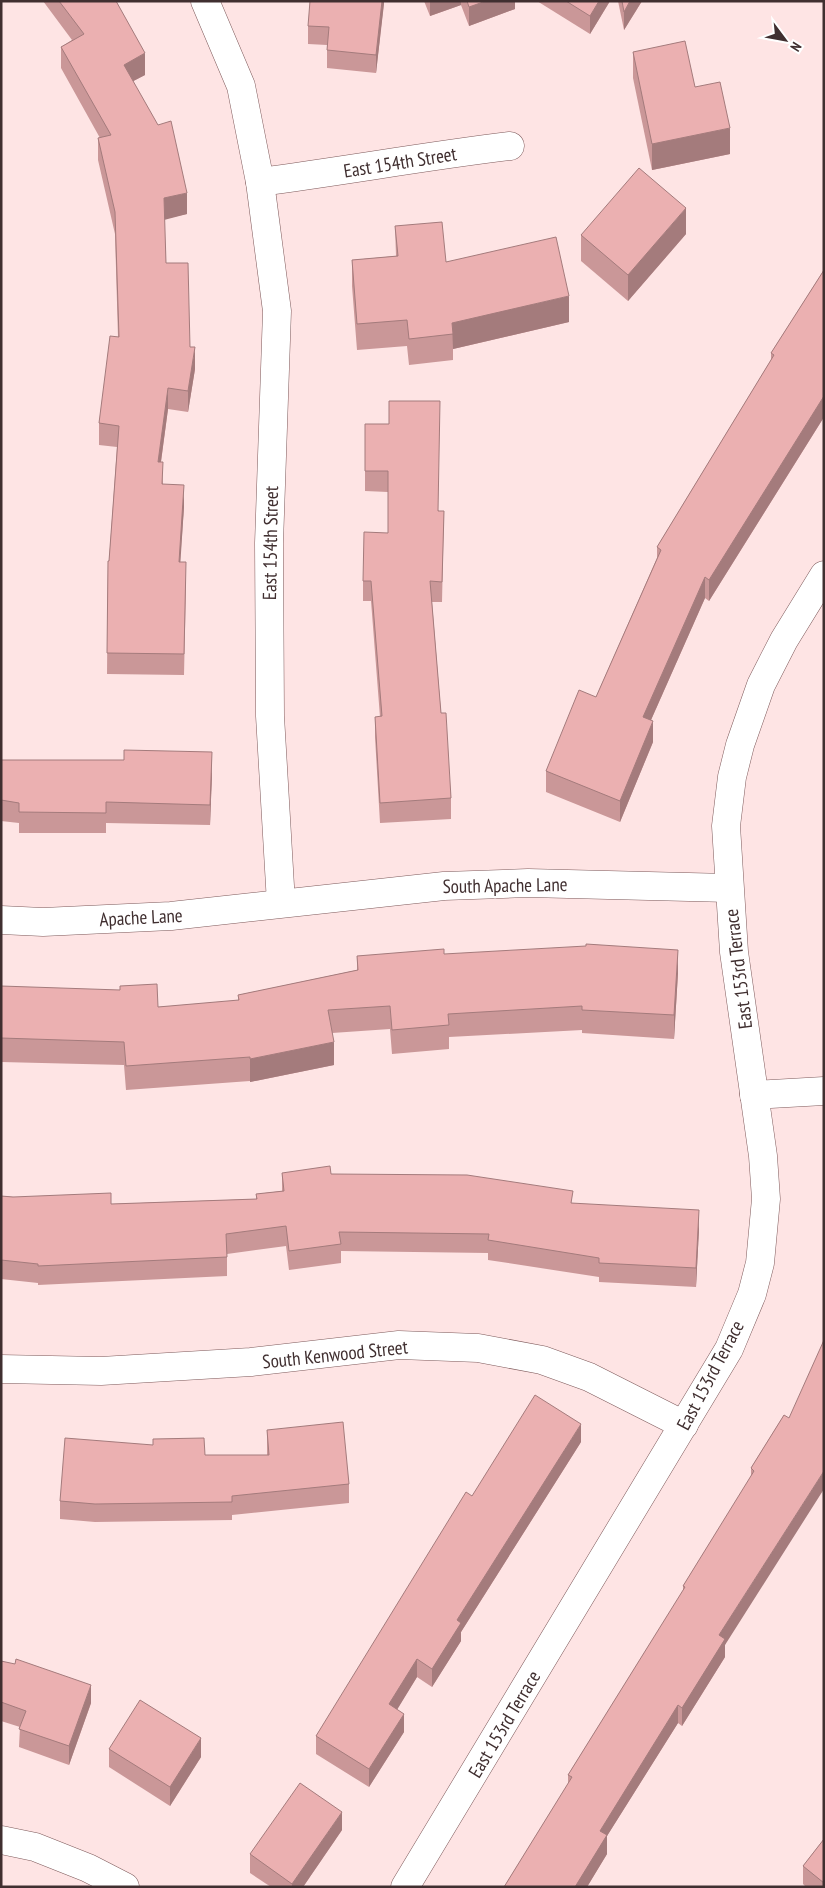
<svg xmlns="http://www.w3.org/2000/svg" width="825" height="1888" viewBox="0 0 825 1888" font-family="'PT Sans Narrow',sans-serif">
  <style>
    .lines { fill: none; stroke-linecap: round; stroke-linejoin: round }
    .minor-casing { stroke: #7e5a5b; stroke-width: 29 }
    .minor { stroke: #fff; stroke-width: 28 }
    .wall { fill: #ca9798 }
    .shaded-wall { fill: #a47b7c }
    .building { fill: #ebb0b1; stroke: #a47b7c }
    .labels { text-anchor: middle; stroke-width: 4.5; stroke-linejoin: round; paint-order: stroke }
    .street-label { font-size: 19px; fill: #402f30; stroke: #fff }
  </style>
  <rect width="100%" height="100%" fill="#fee4e4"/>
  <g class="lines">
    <defs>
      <g id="minor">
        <path d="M205,1L241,86L260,182L277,311L269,543L270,716L281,903"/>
        <path d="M260,182C344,171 427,156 510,146"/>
        <path d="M1,920L43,922L171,916L444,886L528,883L729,888"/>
        <path d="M754,1095L824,1091"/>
        <path d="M1,1369L101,1371L251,1362L399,1345L478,1348L542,1360L589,1377L684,1425"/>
        <path d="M1,1840L35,1847L88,1868L125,1887"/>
        <path d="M405,1887L729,1349L752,1294L760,1263L766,1199L763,1156L734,952L726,826L732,777L740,745L761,685L784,640L824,575"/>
      </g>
    </defs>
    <use href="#minor" class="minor-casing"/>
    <use href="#minor" class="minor"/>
  </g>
  <g class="wall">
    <path d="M43,1H116L145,75L133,81L187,214L164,219L166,263L190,347L195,369L188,412L168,409L161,462L163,484L184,507L180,562L186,583L184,675L107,674L108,561H109L117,447L99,445V423L118,337L115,234L98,160V138H100L61,68V47L72,40Z"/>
    <path d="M384,1L376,73L327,68V45L308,44V26Z"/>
    <path d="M424,1H515V9L469,26L461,5L430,16Z"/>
    <path d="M537,1H610L590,34Z"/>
    <path d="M618,1H642L624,30Z"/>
    <path d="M633,52L695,87L730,154L652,170L633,78Z"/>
    <path d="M395,226L446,262L569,322L453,349V360L409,365L407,346L357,350L352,286V260L396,256Z"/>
    <path d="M686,234L628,301L581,261V235Z"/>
    <path d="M824,270V417L709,601L705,598L651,720L653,742L620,822L546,792V771L596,697L657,558V547L771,360V353Z"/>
    <path d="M365,424L439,511H444L442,602H432L441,713L451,798V819L380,823L375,737V717H380L371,601H363V581L388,533V492L365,491Z"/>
    <path d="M1,760L212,773L210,825L106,823V833H19V823L1,821Z"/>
    <path d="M444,954L678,973L674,1039L582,1033V1030L449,1037V1049L392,1054L390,1029L332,1033L334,1065L250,1082V1081L126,1090L124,1065L1,1062V986L158,1007L238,1001V995L357,970V956Z"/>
    <path d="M282,1173L331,1174L573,1203L699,1229L696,1287L599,1282V1277L488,1260V1253L341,1251V1263L289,1270L286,1246L227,1254V1276L38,1285V1283L1,1279V1196L111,1204L256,1199V1194L282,1191Z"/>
    <path d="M784,1415L725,1645V1657L682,1726L678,1723L607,1836V1854L587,1887H504L568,1784V1775L683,1591V1586L751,1477V1468Z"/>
    <path d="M267,1430L349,1484V1503L232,1515V1520L95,1522L60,1519V1501L205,1455H267Z"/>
    <path d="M581,1442L461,1632V1641L432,1687L417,1677L397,1709L404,1732L369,1787L316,1754V1736L472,1496Z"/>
    <path d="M1,1661L91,1703L69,1765L19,1747L20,1727L1,1721Z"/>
    <path d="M109,1749L201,1757L170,1806L109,1767Z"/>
    <path d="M342,1830L303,1887H271L250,1873V1854Z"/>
    <path d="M824,1839V1887H806L803,1884V1866Z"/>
  </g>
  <g class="shaded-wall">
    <path d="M382,1H384V4L376,73V55Z"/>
    <path d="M430,1H461V5L430,16Z"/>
    <path d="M486,1H515V9L469,26V7Z"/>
    <path d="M599,1H610L590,34V16Z"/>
    <path d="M630,1H642L624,30V12Z"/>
    <path d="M145,53V75L124,86V65Z"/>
    <path d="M730,128V154L652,170V144Z"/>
    <path d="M187,193V214L164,220V198Z"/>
    <path d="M686,208V234L628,301V275Z"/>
    <path d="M569,296V322L453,349L452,323Z"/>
    <path d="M195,347V369L188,412V391Z"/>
    <path d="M168,388V409L158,483V462Z"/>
    <path d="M824,396V417L709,601V580Z"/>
    <path d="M184,485V507L179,583V562Z"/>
    <path d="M705,577V598L643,738V717Z"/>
    <path d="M653,721V742L620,822V801Z"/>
    <path d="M212,752V773L210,825V805Z"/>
    <path d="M678,950V973L674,1039V1015Z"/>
    <path d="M334,1042V1065L250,1082V1059Z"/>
    <path d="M699,1210V1229L696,1287V1268Z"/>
    <path d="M581,1424V1442L461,1632V1641L432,1687V1669L457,1620Z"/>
    <path d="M824,1471V1489L725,1645V1657L682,1726V1708L719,1635Z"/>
    <path d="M417,1659V1677L389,1723V1704Z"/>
    <path d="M91,1685V1703L69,1765V1746Z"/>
    <path d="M678,1705V1723L607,1836V1854L587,1887H575L600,1831Z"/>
    <path d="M404,1714V1732L369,1787V1769Z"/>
    <path d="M201,1738V1757L170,1806V1787Z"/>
    <path d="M342,1812V1830L303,1887H292V1884Z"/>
  </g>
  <g class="building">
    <path d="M59,1H116L145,53L124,65L158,125L171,121L187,193L164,198L166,263H188L190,347H195L188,391L168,388L158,462H163L162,484L184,485L179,562H186L184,654L107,653L108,561H109L119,426L99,423L110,336L119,337L115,212L98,138L111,135L61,47L84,34Z"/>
    <path d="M310,1H382L376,55L327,50L329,27L308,26Z"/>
    <path d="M467,1H486L469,7Z"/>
    <path d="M566,1H599L590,16Z"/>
    <path d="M622,1H630L624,12Z"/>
    <path d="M685,41L695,87L720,82L730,128L652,144L633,52Z"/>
    <path d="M639,168L686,208L628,275L581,235Z"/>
    <path d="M442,222L446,262L556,237L569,296L452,323L453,334L409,339L407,320L357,324L352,260L398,256L395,226Z"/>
    <path d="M824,270V396L709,580L705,577L643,717L653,721L620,801L546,771L579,690L596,697L661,550L657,547L774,355L771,353Z"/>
    <path d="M389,401H440L438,511H444L442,582L430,581L441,713H446L451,798L380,803L375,717L382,716L371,581H363L364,532L388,533V471H365V424H389Z"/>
    <path d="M124,750L212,752L210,805L106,802V813L19,812V803L1,800V760H124Z"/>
    <path d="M586,944L678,950L674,1015L582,1010V1006L448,1014L449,1025L392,1030L390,1006L328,1010L334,1042L250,1059V1057L126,1066L124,1042L1,1038V986L120,990V986L157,984L158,1007L239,1000L238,995L358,970L357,956L444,949V954L586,946Z"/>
    <path d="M330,1166L331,1174L467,1175L573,1191L571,1203L699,1210L696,1268L599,1263V1258L488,1240L489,1234L339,1232L341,1244L289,1251L286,1226L226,1234L227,1257L38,1266V1264L1,1260V1196L13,1197L111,1193V1204L257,1199L256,1194L284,1191L282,1173Z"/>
    <path d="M824,1340V1471L719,1635L725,1639L682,1708L678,1705L600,1831L607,1835L575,1887H504L572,1777L568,1775L685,1587L683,1586L754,1471L751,1468L784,1415L789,1418Z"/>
    <path d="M535,1395L581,1424L457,1620L461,1623L432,1669L417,1659L389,1704L404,1714L369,1769L316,1736L466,1492L472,1496Z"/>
    <path d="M343,1422L349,1484L232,1496V1502L95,1504L60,1501L65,1438L153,1445V1439L204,1438L205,1455H269L267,1430Z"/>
    <path d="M16,1659L91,1685L69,1746L19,1729L26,1711L1,1702V1661L15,1664Z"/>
    <path d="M140,1700L201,1738L170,1787L109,1749Z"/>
    <path d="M300,1783L342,1812L292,1884L250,1854Z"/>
    <path d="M824,1839V1883L803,1866Z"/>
  </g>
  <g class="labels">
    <g class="street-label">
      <text transform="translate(400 162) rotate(-9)" y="7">East 154th Street</text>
      <text transform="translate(270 543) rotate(-89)" y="7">East 154th Street</text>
      <text transform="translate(505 885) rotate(-1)" y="7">South Apache Lane</text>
      <text transform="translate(141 917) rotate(-3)" y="7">Apache Lane</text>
      <text transform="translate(738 969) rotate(-97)" y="7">East 153rd Terrace</text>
      <text transform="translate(335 1354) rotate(-6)" y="7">South Kenwood Street</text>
      <text transform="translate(710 1375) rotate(-62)" y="7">East 153rd Terrace</text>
      <text transform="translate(504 1724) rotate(-59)" y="7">East 153rd Terrace</text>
    </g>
  </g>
  <rect width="825" height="1888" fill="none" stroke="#402f30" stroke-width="5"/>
  <g transform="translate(785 40) rotate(122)" stroke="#ffffff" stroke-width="4" paint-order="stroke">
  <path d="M0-4L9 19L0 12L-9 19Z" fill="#402f30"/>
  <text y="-8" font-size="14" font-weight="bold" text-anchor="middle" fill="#402f30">N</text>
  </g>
</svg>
